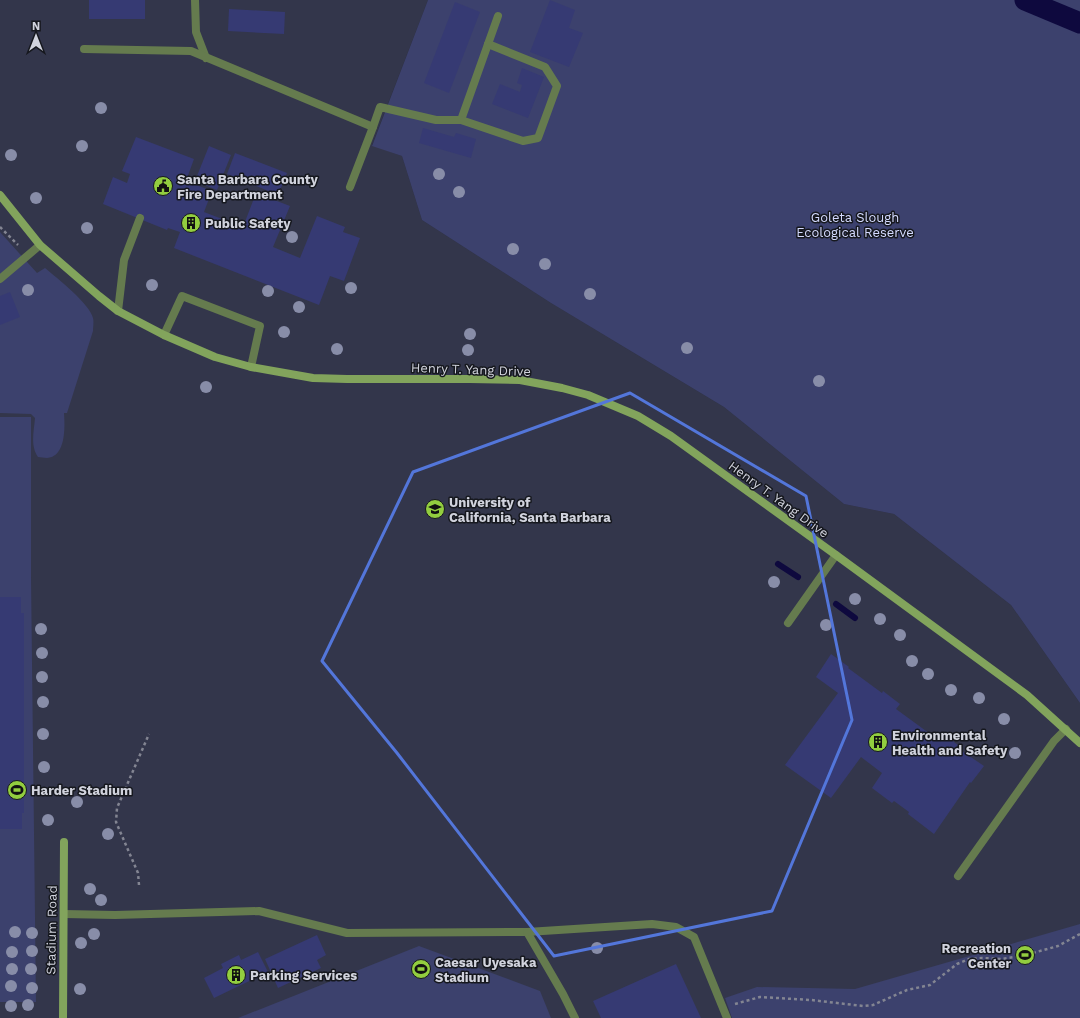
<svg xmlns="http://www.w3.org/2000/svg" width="1080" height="1018" viewBox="0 0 1080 1018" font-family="'Work Sans',sans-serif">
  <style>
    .built { fill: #33364b }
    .green { fill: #3c416d }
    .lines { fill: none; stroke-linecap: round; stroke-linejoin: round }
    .stream { stroke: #0e093e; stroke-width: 6 }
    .canal { stroke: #0e093e; stroke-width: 21 }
    .building { fill: #363a73 }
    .path { stroke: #838592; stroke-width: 2.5; stroke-dasharray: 3 3; stroke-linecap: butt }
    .lane { stroke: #657b4e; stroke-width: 8 }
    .secondary { stroke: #82a45c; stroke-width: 8 }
    .tree { fill: #888da8 }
    .marked { fill: none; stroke: #5376da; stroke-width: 3; stroke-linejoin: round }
    .labels { text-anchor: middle; stroke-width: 3; stroke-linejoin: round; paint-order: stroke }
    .poi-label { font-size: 13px; font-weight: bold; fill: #d1d3dd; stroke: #16181e; text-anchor: start }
    .park-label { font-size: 13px; fill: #d4daff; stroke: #16181e }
    .street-label { font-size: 13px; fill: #d1d3dd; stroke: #16181e }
  </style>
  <rect width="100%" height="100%" fill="#2c2f3e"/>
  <path class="built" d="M0,0H428L372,145L402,156L422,220L551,303L724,407L844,504L894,514L1011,605L1080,703V1018H0Z"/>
  <g class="green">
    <path d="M428,0H1080V703L1011,605L894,514L844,504L724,407L551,303L422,220L402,156L372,146Z"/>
    <path d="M0,232L37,273L45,268C57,278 90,304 93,318C94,322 93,327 93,331L67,413H64C65,427 66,457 47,458C44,458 41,457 38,457C30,446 34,431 35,418L31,414L0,413Z"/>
    <path d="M0,417H31V577L36,1002H0Z"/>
    <path d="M1080,924V1018H732L725,998L757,987L855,989Z"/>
    <path d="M419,946L540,991L551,1018H238Z"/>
  </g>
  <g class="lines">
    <g class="stream">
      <path d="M778,564L798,577"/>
      <path d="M836,604L855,618"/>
    </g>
    <path class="canal" d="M1025,0L1080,23"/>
  </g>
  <g class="building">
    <rect x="89" y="0" width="56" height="19"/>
    <path d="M550,0L575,10L569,28L583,33L569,67L530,52Z"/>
    <path d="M455,2L480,12L449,93L424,83Z"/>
    <path d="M229,9L285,12L284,34L228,31Z"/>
    <path d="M522,68L544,77L528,118L492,104L500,84L520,92L522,85L517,83Z"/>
    <path d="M423,128L454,137L456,133L476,139L471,158L419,143Z"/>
    <path d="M136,137L194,159L186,181L212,191L204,212L243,227L256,193L290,206L273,247L300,258L317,216L345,227L343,232L360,238L344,281L330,276L319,305L174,248L180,232L168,228L167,230L103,204L113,177L127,183L130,174L122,171Z"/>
    <path d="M209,146L231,155L217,190L195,181Z"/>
    <path d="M235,153L287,173L278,195L227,174Z"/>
    <path d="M10,292L20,317L0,325V296Z"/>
    <path d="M0,597H21V613H24V813H22V829H0Z"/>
    <path d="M831,654L849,667L848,668L882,693L883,691L900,704L896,709L937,739L942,733L958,745L956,747L984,766L971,783L970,782L934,834L908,814L909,812L894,801L892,803L872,788L882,773L861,757L831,798L785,765L838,693L816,677Z"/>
    <path d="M317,935L326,955L317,960L321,968L278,988L265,959Z"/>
    <path d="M258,952L268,972L214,998L204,978L223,968L221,964L239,955L241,960Z"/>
    <path d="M676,964L701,1018H601L593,1001Z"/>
  </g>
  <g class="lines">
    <g class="path">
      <path d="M0,227L18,245"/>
      <path d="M139,885L138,873L116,822L117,808L149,734"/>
      <path d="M735,1004L760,997L811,1000L863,1006L873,1005L907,990L930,985L957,964L969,959L982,958L1001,959L1022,956L1058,946L1080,934"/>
    </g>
    <g class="lane">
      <path d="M195,0L196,32L206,58"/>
      <path d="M84,49L191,51L373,127L350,187"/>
      <path d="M461,120L498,16"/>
      <path d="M373,127L380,107L436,120H461L523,141L538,138L557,86L545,67L488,44"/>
      <path d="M0,279L40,245"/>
      <path d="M118,311L124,260L140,218"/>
      <path d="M164,335L182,296L260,326L251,367"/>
      <path d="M788,623L836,555"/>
      <path d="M958,876L1054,741L1066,729"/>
      <path d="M64,914L115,915L259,911L347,933L527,932L563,994L575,1018"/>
      <path d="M527,932L652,924L676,927L694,937L727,1018"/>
    </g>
    <g class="secondary">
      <path d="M0,195L40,245L99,296L118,311L164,335L215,357L251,367L313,378L347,379H470L520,380L562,388L588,395L638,416L671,436L836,555L1027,695L1080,743"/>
      <path d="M63,1018L64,842"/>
    </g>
  </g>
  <g class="tree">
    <circle cx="101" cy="108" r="6"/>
    <circle cx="82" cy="146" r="6"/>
    <circle cx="11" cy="155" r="6"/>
    <circle cx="439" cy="174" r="6"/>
    <circle cx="459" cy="192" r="6"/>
    <circle cx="36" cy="198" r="6"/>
    <circle cx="87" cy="228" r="6"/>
    <circle cx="292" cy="237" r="6"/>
    <circle cx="513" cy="249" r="6"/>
    <circle cx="545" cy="264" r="6"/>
    <circle cx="152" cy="285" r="6"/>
    <circle cx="351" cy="288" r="6"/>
    <circle cx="28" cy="290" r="6"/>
    <circle cx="268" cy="291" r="6"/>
    <circle cx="590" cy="294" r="6"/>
    <circle cx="299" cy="307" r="6"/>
    <circle cx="284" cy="332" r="6"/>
    <circle cx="470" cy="334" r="6"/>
    <circle cx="687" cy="348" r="6"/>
    <circle cx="337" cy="349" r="6"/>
    <circle cx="468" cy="350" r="6"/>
    <circle cx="819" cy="381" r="6"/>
    <circle cx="206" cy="387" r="6"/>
    <circle cx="774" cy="582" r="6"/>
    <circle cx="855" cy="599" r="6"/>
    <circle cx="880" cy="619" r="6"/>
    <circle cx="826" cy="625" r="6"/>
    <circle cx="41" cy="629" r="6"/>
    <circle cx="900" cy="635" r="6"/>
    <circle cx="42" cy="653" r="6"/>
    <circle cx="912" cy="661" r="6"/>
    <circle cx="928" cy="674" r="6"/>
    <circle cx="42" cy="677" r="6"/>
    <circle cx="951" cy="690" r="6"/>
    <circle cx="979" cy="698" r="6"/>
    <circle cx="43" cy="702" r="6"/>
    <circle cx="1004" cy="719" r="6"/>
    <circle cx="43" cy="734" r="6"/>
    <circle cx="1015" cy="753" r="6"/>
    <circle cx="44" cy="767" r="6"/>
    <circle cx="77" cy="802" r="6"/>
    <circle cx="48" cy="820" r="6"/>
    <circle cx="108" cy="834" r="6"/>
    <circle cx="90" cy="889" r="6"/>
    <circle cx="101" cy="900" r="6"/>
    <circle cx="15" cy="932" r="6"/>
    <circle cx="32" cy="933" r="6"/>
    <circle cx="94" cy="934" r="6"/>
    <circle cx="81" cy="943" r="6"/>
    <circle cx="597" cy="948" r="6"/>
    <circle cx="32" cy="951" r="6"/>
    <circle cx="12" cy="952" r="6"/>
    <circle cx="12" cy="969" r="6"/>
    <circle cx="31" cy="969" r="6"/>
    <circle cx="11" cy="986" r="6"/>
    <circle cx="32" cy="988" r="6"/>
    <circle cx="80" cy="989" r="6"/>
    <circle cx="28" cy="1005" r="6"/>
    <circle cx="11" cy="1006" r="6"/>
  </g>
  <path class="marked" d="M630,393L806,496L852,720L772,911L554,956L397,753L322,661L413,472Z"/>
  <defs>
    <symbol id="civic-disc" viewBox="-11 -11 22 22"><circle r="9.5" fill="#92cd3f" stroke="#16181e"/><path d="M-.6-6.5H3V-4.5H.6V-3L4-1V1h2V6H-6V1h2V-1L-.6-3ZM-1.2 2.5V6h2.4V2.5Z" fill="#111"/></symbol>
    <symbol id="building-disc" viewBox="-11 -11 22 22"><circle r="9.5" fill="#92cd3f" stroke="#16181e"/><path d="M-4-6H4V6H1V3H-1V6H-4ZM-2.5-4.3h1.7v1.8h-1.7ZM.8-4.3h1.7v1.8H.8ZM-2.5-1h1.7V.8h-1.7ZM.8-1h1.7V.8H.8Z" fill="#111"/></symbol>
    <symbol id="university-disc" viewBox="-11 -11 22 22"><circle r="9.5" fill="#92cd3f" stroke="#16181e"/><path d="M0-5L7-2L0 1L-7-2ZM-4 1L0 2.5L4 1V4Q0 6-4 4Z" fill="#111"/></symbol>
    <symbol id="stadium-disc" viewBox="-11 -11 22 22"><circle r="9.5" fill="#92cd3f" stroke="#16181e"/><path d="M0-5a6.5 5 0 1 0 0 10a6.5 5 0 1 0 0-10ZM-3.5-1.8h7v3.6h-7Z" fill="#111"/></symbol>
  </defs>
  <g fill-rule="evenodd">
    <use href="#civic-disc" x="152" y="175" width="22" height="22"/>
    <use href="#building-disc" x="180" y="212" width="22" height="22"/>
    <use href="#university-disc" x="424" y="498" width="22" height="22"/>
    <use href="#building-disc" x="867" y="731" width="22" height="22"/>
    <use href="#stadium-disc" x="6" y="779" width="22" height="22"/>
    <use href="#stadium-disc" x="1014" y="944" width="22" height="22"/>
    <use href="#stadium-disc" x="410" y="958" width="22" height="22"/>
    <use href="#building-disc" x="225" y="964" width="22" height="22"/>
  </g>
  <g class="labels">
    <g class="poi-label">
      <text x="177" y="184">Santa Barbara County<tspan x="177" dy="15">Fire Department</tspan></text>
      <text x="205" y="228">Public Safety</text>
      <text x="449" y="507">University of<tspan x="449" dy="15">California, Santa Barbara</tspan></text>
      <text x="892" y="740">Environmental<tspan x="892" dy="15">Health and Safety</tspan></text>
      <text x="31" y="795">Harder Stadium</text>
      <text x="1011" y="953" text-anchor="end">Recreation<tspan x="1011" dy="15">Center</tspan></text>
      <text x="435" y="967">Caesar Uyesaka<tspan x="435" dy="15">Stadium</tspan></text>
      <text x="250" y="980">Parking Services</text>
    </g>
    <g class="park-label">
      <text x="855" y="222">Goleta Slough<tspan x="855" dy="15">Ecological Reserve</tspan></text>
    </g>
    <g class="street-label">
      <text transform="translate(471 369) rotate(2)" y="5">Henry T. Yang Drive</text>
      <text transform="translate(779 499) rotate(36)" y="5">Henry T. Yang Drive</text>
      <text transform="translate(51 930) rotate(-89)" y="5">Stadium Road</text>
    </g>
  </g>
  <g transform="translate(36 36)" stroke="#16181e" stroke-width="3" paint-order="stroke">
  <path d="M0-3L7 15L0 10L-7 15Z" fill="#d1d3dd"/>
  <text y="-6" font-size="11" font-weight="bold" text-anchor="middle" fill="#d1d3dd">N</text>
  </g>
</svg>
